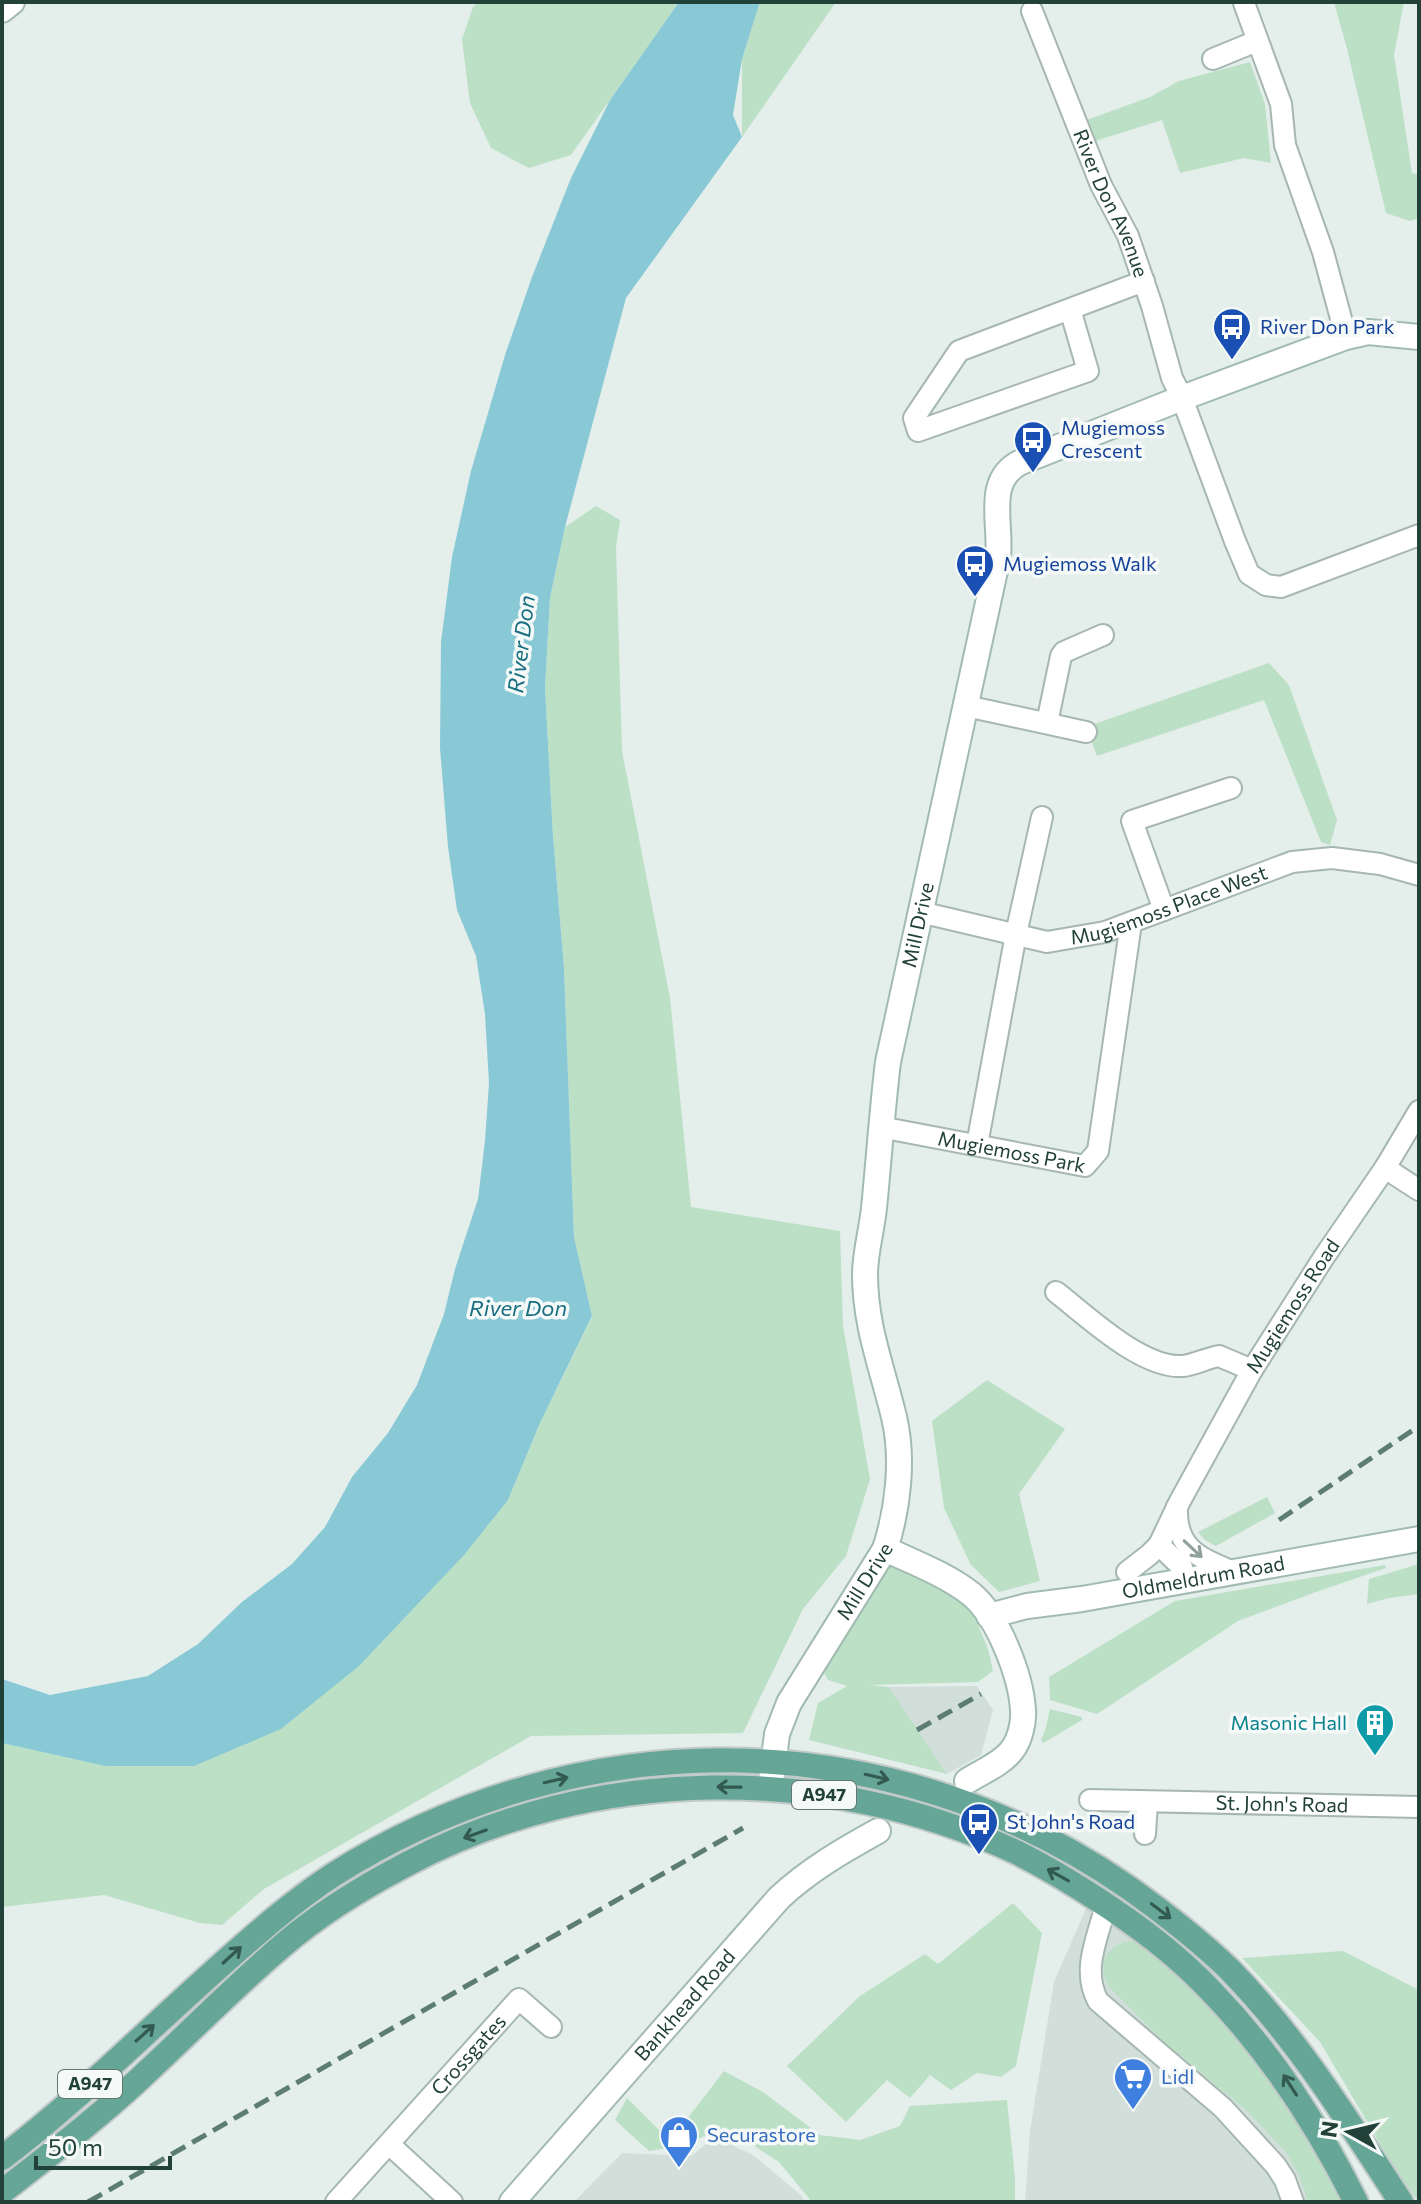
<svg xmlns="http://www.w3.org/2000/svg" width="1421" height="2204" viewBox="0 0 1421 2204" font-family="Commissioner,sans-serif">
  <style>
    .built { fill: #d2ded9 }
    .green { fill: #bce0c6 }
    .water { fill: #89c9d6 }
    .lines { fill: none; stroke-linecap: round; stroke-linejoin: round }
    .street-casing { stroke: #a6b7b1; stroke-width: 24 }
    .secondary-casing { stroke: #a2bbb2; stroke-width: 28 }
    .primary-casing { stroke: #c1cac8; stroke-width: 28 }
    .street { stroke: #fff; stroke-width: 20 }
    .secondary { stroke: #fff; stroke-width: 24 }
    .primary { stroke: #66a696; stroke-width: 24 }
    .rail { stroke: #5d7d74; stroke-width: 5; stroke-dasharray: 16 8; stroke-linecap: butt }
    .oneway { stroke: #90a09c }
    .oneway2 { stroke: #335a50 }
    .labels { text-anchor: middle; stroke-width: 7; stroke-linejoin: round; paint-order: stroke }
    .shield { fill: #f5faf8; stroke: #617872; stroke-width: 2 }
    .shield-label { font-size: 18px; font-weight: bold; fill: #224139 }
    .street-label { font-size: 20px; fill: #224139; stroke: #f5faf8 }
    .transit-label { font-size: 20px; fill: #164399; stroke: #f5faf8; text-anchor: start }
    .culture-label { font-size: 20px; fill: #0d838f; stroke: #f5faf8; text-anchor: end }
    .shop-label { font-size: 20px; fill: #366cbe; stroke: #f5faf8; text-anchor: start }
    .water-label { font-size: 22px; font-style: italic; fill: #186f81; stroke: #f5faf8 }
  </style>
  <rect width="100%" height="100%" fill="#e4eeea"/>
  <g class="built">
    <path d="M977,1686L993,1710L981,1755L947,1774L889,1687Z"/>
    <path d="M1088,1904L1184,1974L1345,2202H1025L1030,2131L1054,1982Z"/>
    <path d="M715,2137L753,2155L802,2196L804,2202H574L622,2153L691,2156Z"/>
  </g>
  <g class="green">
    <path d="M478,2H679L571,155L529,168L491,148L470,103L462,39L473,7Z"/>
    <path d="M760,2H836L742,137V59Z"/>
    <path d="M1334,2H1404L1394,55L1412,173L1419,175V218L1410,221L1386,213L1347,49Z"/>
    <path d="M1250,62L1265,104L1271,163L1244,158L1180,173L1162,120L1092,142L1084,121L1150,97L1179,81Z"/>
    <path d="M596,506L620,520L616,547L622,751L670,998L691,1207L840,1231L843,1326L870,1479L846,1556L803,1609L743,1733L531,1736L264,1889L222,1925L200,1923L104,1895L2,1907V1743L105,1766L508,1500L540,1423L592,1317L574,1237L564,968L553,836L545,688L550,598L565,527Z"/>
    <path d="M1269,663L1289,685L1337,820L1330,845L1321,842L1264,700L1097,756L1086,727Z"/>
    <path d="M987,1380L1065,1429L1019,1494L1040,1581L999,1592L971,1565L944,1508L932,1421Z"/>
    <path d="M1267,1497L1275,1513L1216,1546L1205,1540L1198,1532Z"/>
    <path d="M878,1559L970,1605L988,1649L993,1671L978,1682L869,1685L889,1687L947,1774L809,1740L818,1703L847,1686L828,1680L820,1665Z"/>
    <path d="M1419,1564V1594L1389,1598L1367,1604L1369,1579Z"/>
    <path d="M1385,1565L1386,1568L1316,1592L1238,1621L1097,1714L1050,1700L1049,1677L1175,1601Z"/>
    <path d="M1050,1709L1082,1717V1720L1043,1743L1041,1740L1045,1731Z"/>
    <path d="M1013,1903L1042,1933L1016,2066L1001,2077L977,2073L951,2090L930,2075L910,2098L887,2080L846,2122L787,2066L860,1996L925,1954L938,1964Z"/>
    <path d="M1132,1941C1152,1946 1176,1971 1190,1986C1206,2002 1223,2018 1237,2035C1281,2085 1313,2143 1343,2202H1308L1300,2177L1287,2153L1246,2110L1164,2042L1110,1988C1095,1966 1106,1943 1132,1941Z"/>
    <path d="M1343,1951L1419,1990V2202L1398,2174L1320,2042L1242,1958Z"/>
    <path d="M724,2071L763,2092L820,2135L860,2140L900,2126L910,2106L1007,2100L1015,2178V2202H812L779,2162L725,2127L684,2145L649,2151L615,2120L627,2098L670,2141Z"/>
  </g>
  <path class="water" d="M679,2H760L742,59L733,115L742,137L626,298L565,527L550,598L545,688L553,836L564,968L574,1237L592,1316L540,1423L508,1500L464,1555L359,1666L281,1729L194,1766H105L2,1743V1679L50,1695L148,1676L198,1644L242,1602L292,1564L325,1527L352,1477L388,1433L417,1385L444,1314L455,1269L478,1199L485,1141L489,1083L485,1014L476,956L457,910L448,847L440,748L441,642L452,557L471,471L505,355L532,277L571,178L610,100Z"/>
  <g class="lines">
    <defs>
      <g id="street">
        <path d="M1244,3L1281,104L1285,145L1323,252L1346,337"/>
        <path id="s1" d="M1032,11L1101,185L1128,236L1152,306L1172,378L1182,398L1235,541L1249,574L1266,585L1281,587L1419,535"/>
        <path d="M1213,59L1257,41"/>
        <path d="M1070,309L1088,371L918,431L914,418L959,351L1144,281"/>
        <path d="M966,706L1086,732"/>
        <path d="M1047,723L1061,656L1064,652L1103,635"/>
        <path d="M1164,910L1132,821L1231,788"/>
        <path id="s2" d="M920,912L1047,942L1105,932L1292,862L1332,858L1380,864L1419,875"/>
        <path id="s3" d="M880,1127L1085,1166L1098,1151L1131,923"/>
        <path d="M977,1145L1016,934L1042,817"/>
        <path d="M1385,1168L1419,1190"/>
        <path d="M1056,1292C1087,1316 1142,1369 1183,1366C1194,1365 1207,1358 1219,1356L1252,1370"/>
        <path d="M1177,1507C1175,1549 1200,1558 1233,1572"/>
        <path d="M1159,1545L1182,1567"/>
        <path id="s4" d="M1127,1572L1149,1555L1159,1545L1180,1501L1252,1370L1324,1257L1385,1168L1419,1111"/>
        <path id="s5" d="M1090,1800L1419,1807"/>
        <path d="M1145,1834L1147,1803"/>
        <path d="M1106,1905C1098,1937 1081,1970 1098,2001L1223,2108L1276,2166L1285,2180L1293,2202"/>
        <path d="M389,2144L452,2202"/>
        <path id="s6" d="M336,2202L519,1999L551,2027"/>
      </g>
      <g id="secondary">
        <path d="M2,10L12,2"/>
        <path d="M885,1549C913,1562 947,1575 971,1594C998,1616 1021,1676 1023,1710C1024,1722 1020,1740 1012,1750C1002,1764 981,1772 967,1781"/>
        <path id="s7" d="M989,1616L1027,1606L1082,1599L1419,1539"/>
        <path id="s8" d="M770,1789L777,1734L789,1703L885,1549C898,1509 904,1459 894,1417C882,1367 865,1326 865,1274C865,1253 872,1229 874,1208C879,1159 882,1111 888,1062L998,557C1002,524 984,480 1021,462L1182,398L1346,337L1368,332L1419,337"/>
        <path id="s9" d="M512,2202L779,1898C809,1870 842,1851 878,1831"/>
      </g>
      <g id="primary">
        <path d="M2,2158C79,2099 148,2030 220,1966C256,1934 292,1902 333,1875C579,1719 889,1721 1129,1888C1164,1913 1198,1939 1229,1969C1297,2038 1348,2121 1401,2202"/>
        <path d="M2,2192C52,2153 103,2114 149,2070C193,2029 236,1985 282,1946C320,1913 363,1887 407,1864C593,1765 826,1763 1016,1852C1048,1868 1079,1887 1109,1907C1145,1931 1181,1959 1211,1991C1272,2054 1317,2124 1356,2202"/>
      </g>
    </defs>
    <use href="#street" class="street-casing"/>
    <use href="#secondary" class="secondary-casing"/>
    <use href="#primary" class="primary-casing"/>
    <use href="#street" class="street"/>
    <use href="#secondary" class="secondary"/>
    <use href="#primary" class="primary"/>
    <g class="rail">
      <path d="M1279,1520L1419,1426"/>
      <path d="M917,1730L981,1694"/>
      <path d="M88,2202L743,1828"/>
    </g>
  </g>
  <defs><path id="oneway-shaft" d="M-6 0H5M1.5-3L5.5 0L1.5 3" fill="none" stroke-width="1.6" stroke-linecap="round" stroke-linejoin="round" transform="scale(2)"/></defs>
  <use class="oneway" href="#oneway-shaft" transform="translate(1193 1549) rotate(43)"/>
  <g class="oneway2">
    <use href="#oneway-shaft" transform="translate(877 1777) rotate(13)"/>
    <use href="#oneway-shaft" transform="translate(556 1780) rotate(-13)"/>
    <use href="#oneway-shaft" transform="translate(729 1787) rotate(-179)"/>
    <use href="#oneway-shaft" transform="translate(475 1834) rotate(160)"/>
    <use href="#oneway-shaft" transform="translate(1058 1875) rotate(-151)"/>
    <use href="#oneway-shaft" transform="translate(1161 1911) rotate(37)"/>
    <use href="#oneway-shaft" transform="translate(232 1955) rotate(-42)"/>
    <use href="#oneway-shaft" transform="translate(145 2033) rotate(-42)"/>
    <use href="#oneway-shaft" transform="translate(1290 2085) rotate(-123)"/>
  </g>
  <defs>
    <symbol id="bus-pin" viewBox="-11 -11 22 30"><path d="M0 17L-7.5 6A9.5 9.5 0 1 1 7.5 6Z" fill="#1a4fb4" stroke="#f5faf8"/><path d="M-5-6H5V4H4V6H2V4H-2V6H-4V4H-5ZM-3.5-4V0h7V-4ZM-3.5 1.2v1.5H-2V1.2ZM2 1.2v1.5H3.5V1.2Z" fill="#fff"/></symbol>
    <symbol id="building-pin" viewBox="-11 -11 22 30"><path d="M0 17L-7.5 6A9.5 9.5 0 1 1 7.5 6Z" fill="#0f9aa8" stroke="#f5faf8"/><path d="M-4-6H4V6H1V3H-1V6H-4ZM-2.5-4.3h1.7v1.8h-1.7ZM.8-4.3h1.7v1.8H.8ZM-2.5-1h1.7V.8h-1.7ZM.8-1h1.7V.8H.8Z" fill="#fff"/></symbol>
    <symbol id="supermarket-pin" viewBox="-11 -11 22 30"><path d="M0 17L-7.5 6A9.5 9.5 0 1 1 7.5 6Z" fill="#3f7fe0" stroke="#f5faf8"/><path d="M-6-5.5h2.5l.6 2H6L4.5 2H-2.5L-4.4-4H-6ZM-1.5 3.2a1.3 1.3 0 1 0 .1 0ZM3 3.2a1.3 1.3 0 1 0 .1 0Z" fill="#fff"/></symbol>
    <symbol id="shop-pin" viewBox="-11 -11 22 30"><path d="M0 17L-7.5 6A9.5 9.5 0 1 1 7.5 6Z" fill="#3f7fe0" stroke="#f5faf8"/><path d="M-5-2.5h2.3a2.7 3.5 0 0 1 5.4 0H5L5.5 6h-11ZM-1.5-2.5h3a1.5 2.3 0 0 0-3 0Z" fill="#fff"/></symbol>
  </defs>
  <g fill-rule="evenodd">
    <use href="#bus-pin" x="1210" y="305" width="44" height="60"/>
    <use href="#bus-pin" x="1011" y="418" width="44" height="60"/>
    <use href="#bus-pin" x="953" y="542" width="44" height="60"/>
    <use href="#building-pin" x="1353" y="1701" width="44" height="60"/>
    <use href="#bus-pin" x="957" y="1800" width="44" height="60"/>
    <use href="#supermarket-pin" x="1111" y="2055" width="44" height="60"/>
    <use href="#shop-pin" x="657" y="2113" width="44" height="60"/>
  </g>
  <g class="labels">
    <g class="shield">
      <rect x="792" y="1781" width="64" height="28" rx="6"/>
      <rect x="58" y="2070" width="64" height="28" rx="6"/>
    </g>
    <g class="shield-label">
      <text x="824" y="1801">A947</text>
      <text x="90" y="2090">A947</text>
    </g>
    <g class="street-label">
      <text dy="7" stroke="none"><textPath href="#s1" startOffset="208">River Don Avenue</textPath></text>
      <text dy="7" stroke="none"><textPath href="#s2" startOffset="258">Mugiemoss Place West</textPath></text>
      <text dy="7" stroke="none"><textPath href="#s8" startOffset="904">Mill Drive</textPath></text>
      <text dy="7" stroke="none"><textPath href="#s3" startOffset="134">Mugiemoss Park</textPath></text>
      <text dy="7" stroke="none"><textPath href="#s4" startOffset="316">Mugiemoss Road</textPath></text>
      <text dy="7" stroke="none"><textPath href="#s7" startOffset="218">Oldmeldrum Road</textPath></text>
      <text dy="7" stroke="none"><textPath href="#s8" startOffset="232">Mill Drive</textPath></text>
      <text dy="7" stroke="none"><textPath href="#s5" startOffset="192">St. John's Road</textPath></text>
      <text dy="7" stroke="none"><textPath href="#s9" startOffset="262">Bankhead Road</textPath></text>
      <text dy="7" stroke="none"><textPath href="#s6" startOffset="198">Crossgates</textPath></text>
    </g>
    <g class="transit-label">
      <text x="1260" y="334">River Don Park</text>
      <text x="1061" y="435">Mugiemoss<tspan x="1061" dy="23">Crescent</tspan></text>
      <text x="1003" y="571">Mugiemoss Walk</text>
      <text x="1007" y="1829">St John's Road</text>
    </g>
    <g class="culture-label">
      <text x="1347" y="1730">Masonic Hall</text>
    </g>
    <g class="shop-label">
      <text x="1161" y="2084">Lidl</text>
      <text x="707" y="2142">Securastore</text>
    </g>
    <g class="water-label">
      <text transform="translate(521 644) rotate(-83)" y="8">River Don</text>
      <text x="518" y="1316">River Don</text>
    </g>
  </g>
  <rect width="1421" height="2204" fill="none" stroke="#224139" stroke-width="8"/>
  <g transform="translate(1349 2132) rotate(278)" stroke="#f5faf8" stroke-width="6" paint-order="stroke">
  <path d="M0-6L14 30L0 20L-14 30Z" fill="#224139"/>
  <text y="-12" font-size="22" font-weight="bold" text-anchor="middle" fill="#224139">N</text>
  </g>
  <path d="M36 2156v12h134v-12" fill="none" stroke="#224139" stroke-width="4"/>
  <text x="48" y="2156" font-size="24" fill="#224139" stroke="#f5faf8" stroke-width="6" paint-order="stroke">50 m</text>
</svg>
